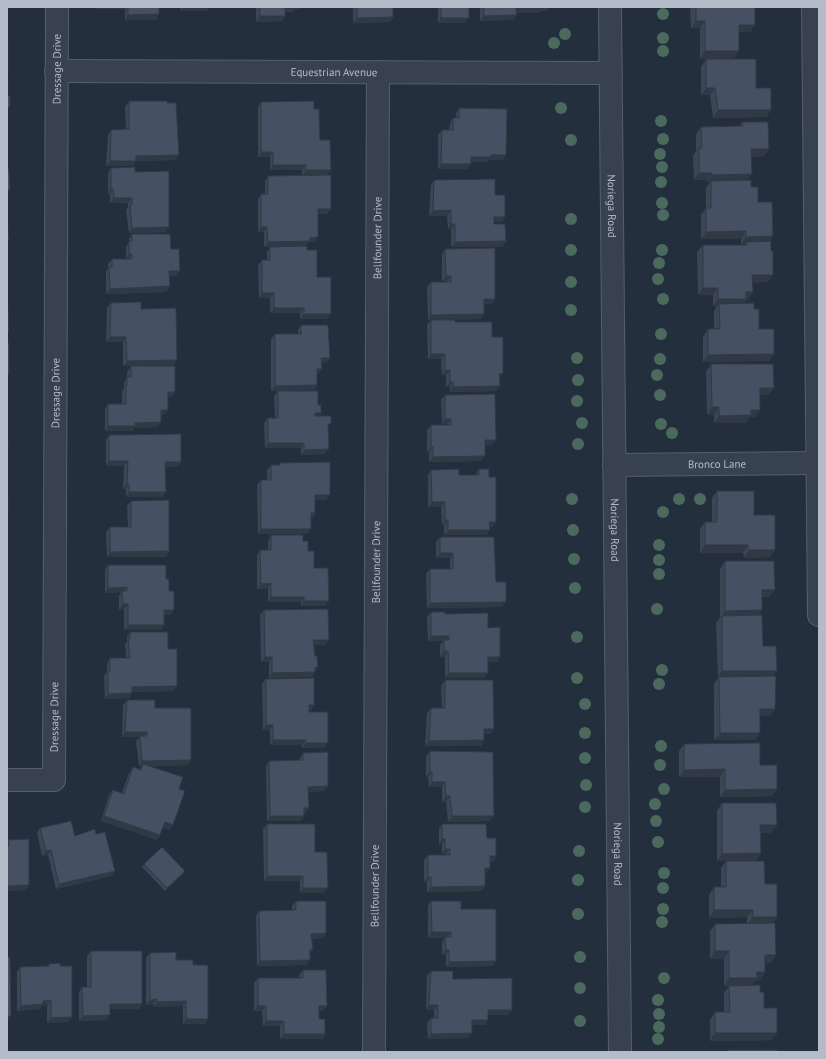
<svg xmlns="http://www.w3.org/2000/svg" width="826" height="1059" viewBox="0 0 826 1059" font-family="'PT Sans',sans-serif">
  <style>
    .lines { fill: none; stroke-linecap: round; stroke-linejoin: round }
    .minor-casing { stroke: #565f6c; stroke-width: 24 }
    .minor { stroke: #38414e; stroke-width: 22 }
    .tree { fill: #4b6a5d }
    .wall { fill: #3b4654 }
    .shaded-wall { fill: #303945 }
    .building { fill: #455162; stroke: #303945 }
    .labels { text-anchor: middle; stroke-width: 4; stroke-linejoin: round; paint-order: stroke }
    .street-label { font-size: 11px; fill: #b4bcc9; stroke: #1d2633 }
  </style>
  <rect width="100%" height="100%" fill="#242f3e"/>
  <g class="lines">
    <defs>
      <g id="minor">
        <path id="s1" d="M610,7L620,1052"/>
        <path d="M813,7L819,615"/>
        <path id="s2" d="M56,71L611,73"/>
        <path id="s3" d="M614,465L819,463"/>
        <path id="s4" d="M7,780H54L57,7"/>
        <path id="s5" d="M374,1052L378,72"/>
      </g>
    </defs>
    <use href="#minor" class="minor-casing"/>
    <use href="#minor" class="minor"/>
  </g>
  <g class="tree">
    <circle cx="663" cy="14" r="6"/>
    <circle cx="565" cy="34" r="6"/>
    <circle cx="663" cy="38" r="6"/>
    <circle cx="554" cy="43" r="6"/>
    <circle cx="663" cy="51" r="6"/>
    <circle cx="561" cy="108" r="6"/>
    <circle cx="661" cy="121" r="6"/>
    <circle cx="663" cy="139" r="6"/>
    <circle cx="571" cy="140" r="6"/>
    <circle cx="660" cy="154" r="6"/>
    <circle cx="662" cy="167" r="6"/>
    <circle cx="661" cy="182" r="6"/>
    <circle cx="662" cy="203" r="6"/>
    <circle cx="663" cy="215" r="6"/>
    <circle cx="571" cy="219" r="6"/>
    <circle cx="571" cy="250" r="6"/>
    <circle cx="662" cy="250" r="6"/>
    <circle cx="659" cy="263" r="6"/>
    <circle cx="658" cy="279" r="6"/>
    <circle cx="571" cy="282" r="6"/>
    <circle cx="663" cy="299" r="6"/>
    <circle cx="571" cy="310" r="6"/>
    <circle cx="661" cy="334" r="6"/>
    <circle cx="577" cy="358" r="6"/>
    <circle cx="660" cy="359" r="6"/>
    <circle cx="657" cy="375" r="6"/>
    <circle cx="578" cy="380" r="6"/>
    <circle cx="660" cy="395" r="6"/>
    <circle cx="577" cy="401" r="6"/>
    <circle cx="582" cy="423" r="6"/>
    <circle cx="661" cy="424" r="6"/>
    <circle cx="672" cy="433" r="6"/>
    <circle cx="578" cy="444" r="6"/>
    <circle cx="572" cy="499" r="6"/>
    <circle cx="679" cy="499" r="6"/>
    <circle cx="700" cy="499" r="6"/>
    <circle cx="663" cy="512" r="6"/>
    <circle cx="573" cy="530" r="6"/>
    <circle cx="659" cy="545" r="6"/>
    <circle cx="574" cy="559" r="6"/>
    <circle cx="659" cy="560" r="6"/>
    <circle cx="659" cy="574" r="6"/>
    <circle cx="575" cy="588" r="6"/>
    <circle cx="657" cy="609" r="6"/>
    <circle cx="577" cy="637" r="6"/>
    <circle cx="662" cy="670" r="6"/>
    <circle cx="577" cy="678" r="6"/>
    <circle cx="659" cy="684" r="6"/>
    <circle cx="585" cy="704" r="6"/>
    <circle cx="585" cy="733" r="6"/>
    <circle cx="661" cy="746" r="6"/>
    <circle cx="585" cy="758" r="6"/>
    <circle cx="660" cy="765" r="6"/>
    <circle cx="586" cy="785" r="6"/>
    <circle cx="664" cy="789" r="6"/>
    <circle cx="655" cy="804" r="6"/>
    <circle cx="585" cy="807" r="6"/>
    <circle cx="656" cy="821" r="6"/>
    <circle cx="658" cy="842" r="6"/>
    <circle cx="579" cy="851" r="6"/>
    <circle cx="664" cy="873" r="6"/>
    <circle cx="578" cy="880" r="6"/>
    <circle cx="663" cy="888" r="6"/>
    <circle cx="663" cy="909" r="6"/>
    <circle cx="578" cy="914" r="6"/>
    <circle cx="662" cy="922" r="6"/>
    <circle cx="580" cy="957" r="6"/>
    <circle cx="664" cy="978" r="6"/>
    <circle cx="580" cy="988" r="6"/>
    <circle cx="658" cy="1000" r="6"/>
    <circle cx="659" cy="1014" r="6"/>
    <circle cx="580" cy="1021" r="6"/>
    <circle cx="659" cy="1027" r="6"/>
    <circle cx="658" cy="1039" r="6"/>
  </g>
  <g class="wall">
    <path d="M96,7H159L156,20H125V9H96Z"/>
    <path d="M180,7H210L207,11H181Z"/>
    <path d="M256,7H301L300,9H295L293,12H285V16L282,21L256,22Z"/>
    <path d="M353,7H393V17L389,22L353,23Z"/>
    <path d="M438,7H469L465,23H438Z"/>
    <path d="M480,7H550L547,11H541L539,13H517L513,20L480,21Z"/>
    <path d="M691,7H755V25L750,32H739V51L734,58L700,59V28H691L690,9Z"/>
    <path d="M706,59L756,88L771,110L766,117L713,118L710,95H701V67Z"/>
    <path d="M129,101L175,160L136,161L133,166H106L108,135L111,130L126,129L125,107Z"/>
    <path d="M261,102L314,109L327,175L331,209L327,214H318L315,242H309L306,246L307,250L317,277L327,319H300V313H270V298H259L258,265L262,260H267V252L270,247H264V232H258V199L261,194H265V181L268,176L302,175V170H270V157H258V107Z"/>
    <path d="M459,108L506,155L502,160H489L487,162H471V164L467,169H438V135L442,130H449L450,123L453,118H456V113Z"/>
    <path d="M742,122L769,149L764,156L751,157L747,180L758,202L773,236L769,241L768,282H752L753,292L747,300H746L743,303L754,309L759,329L774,354L769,361L703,362V337L708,329H714V311L717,306H713V295H698L697,252L703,245H745V244H741V239H701V215L706,208V188L710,182H707V180H694L693,156L696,151V134L701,127L739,126Z"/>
    <path d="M111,168L135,172L166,232L129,233L126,210L128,207V203H110V194H108V173Z"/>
    <path d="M434,180L495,195L505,217L502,222H494V224L506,241L502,247H451V229H448L447,216H429L431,185Z"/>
    <path d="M132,234L171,249L176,276H169L170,286L166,292L106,294V272L108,268V264L112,259H128H126V247L129,242V239Z"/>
    <path d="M445,249L495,299L492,304H484V314L480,319L428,320L427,287L431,282H447V281H442V254Z"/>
    <path d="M111,303L141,309L177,360L173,365L123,366V342H106L107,308Z"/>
    <path d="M431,320L455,322L492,337L500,378L496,391L450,392V387H446V375H442L441,359H428L427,325Z"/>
    <path d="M301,325L330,358L326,363H321L322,369L318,374H317V385L314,390L271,391V339L275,334H298V330Z"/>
    <path d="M711,364L774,388L768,395H760V410L755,417H750L746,423H714V415H707L706,372Z"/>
    <path d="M131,366L175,392L172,397H168L164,415H161L158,427L134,428L132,431H105V409L108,404H122V391L124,388V383L127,378V372Z"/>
    <path d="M278,391L318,405L321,413L319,416L328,428L325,454L301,455V448H265L264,423L268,418H275L274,396Z"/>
    <path d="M445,395L496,440L492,445H485L481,461L429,462V452H427V430L431,425H448V424H442L441,400Z"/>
    <path d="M109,435L178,467H165L166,492L162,497H126V489H123L124,466H106V440Z"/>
    <path d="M280,463L326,500H315V513L312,519H311V529L307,534H258L257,485L261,480H267V470L271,465H278Z"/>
    <path d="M479,469L489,477L496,522L492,527H489L490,530L486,535H444V525H442L441,507H428V475L431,470L459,475H476V474Z"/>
    <path d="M717,491L754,515L775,550L770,557L744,558L743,553H700V529L705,522H712V498Z"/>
    <path d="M131,501L169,551L166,557H107L106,532L110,527H128L127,506Z"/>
    <path d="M271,535L303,541L314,568L325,606H301V602H268V588L257,589V555L260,550H268V541Z"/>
    <path d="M440,537L496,582L502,607L427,608L426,574L430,569H450V558H436V542Z"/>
    <path d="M725,561L769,597H762L759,615L763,646L777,671L773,676L775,709L770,716H760V733L755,740H714V684L718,678L716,623L720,618V569Z"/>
    <path d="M108,565L166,579L169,591L171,615H164V625L161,630H124V609L119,610V596L121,592L105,593V570Z"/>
    <path d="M264,610L325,645H314L315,656L318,667L312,677L269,678V662H261L260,615Z"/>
    <path d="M431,612L445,614L488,628L500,657L497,662H488L485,678H445V657H440V645L443,641H428L427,617Z"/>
    <path d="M130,632L168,649L173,691L132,692V693L129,698L105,699L104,676L107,672V664L110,658H126L125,644L127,642V637Z"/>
    <path d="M266,679L314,705L311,710H309V712L324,748H302V745H270V730H263L262,684Z"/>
    <path d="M445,680L494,729L490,734H484L481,746H425L427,713L431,708H442L441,686Z"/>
    <path d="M127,700L155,708L191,760L188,765L149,766L179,789L170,830L163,827L160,835L157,840L101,821L109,795L113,790L122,793L129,773L133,767L139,770L142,766H139L136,741L140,737H122L123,705Z"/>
    <path d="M684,744L760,765L777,789L771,796L720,797V777H679V751Z"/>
    <path d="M430,751L490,821L448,822L446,802H442V787H429L428,777H426V757Z"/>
    <path d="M303,753L324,791L308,792L309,808L305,813H304V816L300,821H267L266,766L269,761L300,760V758Z"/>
    <path d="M722,803L771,833H761V853L756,861L765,884L773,923L776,955L771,963H765V972L760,980H756L752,985L760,992L772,1040L710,1041V1020L715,1012H724V993L729,986H724V959H710V931L715,924H747V917L709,918V895L714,887H721V868L726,861H717V811Z"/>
    <path d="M267,824L315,852L324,893H300V881H264L263,829Z"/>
    <path d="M442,824L487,838L496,856L493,862H490V868L486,873H485L482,891L427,892V882H424V860L428,855H446V854H442V844H439V829Z"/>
    <path d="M40,828L75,836L96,834L115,871L111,876L56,889L48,855L42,856L37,833Z"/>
    <path d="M8,840L25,890L7,891V841Z"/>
    <path d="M144,864L185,871L183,874L165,891L142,867Z"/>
    <path d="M296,901L326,933L323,938L312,939L313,949L310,952L307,965L257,966L256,916L259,911L292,910V906Z"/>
    <path d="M431,901L461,909L493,966L446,967V955H442V942L445,937L428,938V906Z"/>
    <path d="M91,951L142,1004L139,1009H110V1015L106,1020L79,1021V992L82,987H87V956Z"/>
    <path d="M150,953L193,965L208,1019L205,1024H183V1006L153,1007V1004L146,1005V958Z"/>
    <path d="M49,964L60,966L72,1017L68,1022L47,1023V1005L42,1006L40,1009L17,1011V972L20,967L47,966Z"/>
    <path d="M303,970L327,1006L323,1011H319V1019L325,1034L322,1039H280V1026H263L262,1011H254V983L258,978H299V975Z"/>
    <path d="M431,971L453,979L512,1010L508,1015H488V1020L485,1025H472L468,1038L428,1039L427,1023L431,1018H434V1010H426L427,976Z"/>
  </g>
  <g class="shaded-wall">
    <path d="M98,7H126L125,9H96Z"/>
    <path d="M184,7H210L207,11H181Z"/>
    <path d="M285,7H301L300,9H295L293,12H281Z"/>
    <path d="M408,7H425L424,8H408Z"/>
    <path d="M542,7H550L547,11H541L539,13H513L516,8Z"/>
    <path d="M159,14L156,20H125L128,15Z"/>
    <path d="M517,15L513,20L480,21L484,16Z"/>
    <path d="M260,16H285L282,21L256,22Z"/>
    <path d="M393,17L389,22L353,23L357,18Z"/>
    <path d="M441,18H469L465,23H438Z"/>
    <path d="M696,21H705L700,28H691Z"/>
    <path d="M739,25H755L750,32H734Z"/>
    <path d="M705,51H739L734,58L700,59Z"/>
    <path d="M706,88H715L710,95H701Z"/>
    <path d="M7,107H10L7,112Z"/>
    <path d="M718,110H771L766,117L713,118Z"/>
    <path d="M751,149H769L764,156L746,157Z"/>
    <path d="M261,152H273L270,157H258Z"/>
    <path d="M179,155L175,160L132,161L136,156Z"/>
    <path d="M491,155H506L502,160H489L487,162H467L471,157Z"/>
    <path d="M110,161H136L133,166H106Z"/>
    <path d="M441,164H471L467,169H438Z"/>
    <path d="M273,165H306L302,170H270Z"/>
    <path d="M306,170H331L327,175L302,176Z"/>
    <path d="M699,173H712L707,180H694Z"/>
    <path d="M752,174L746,181H711L710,182H707L712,175Z"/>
    <path d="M111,189H113L110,194H108Z"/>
    <path d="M114,198H132L128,203H110Z"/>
    <path d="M318,209H331L327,214H314Z"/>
    <path d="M451,210L447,216H429L433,211Z"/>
    <path d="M494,217H505L502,222H490Z"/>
    <path d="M451,224H455L451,229H448Z"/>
    <path d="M169,227L166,232L129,233L132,228Z"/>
    <path d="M261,227H267L264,232H258Z"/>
    <path d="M746,231L741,239H701L706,232Z"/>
    <path d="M773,236L767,244L747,242L745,244H741L746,237Z"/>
    <path d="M318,237L315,242H309L306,246L264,247L268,242Z"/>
    <path d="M506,241L502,247H451L455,242Z"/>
    <path d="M129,254H132L128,259H126Z"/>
    <path d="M169,271H180L176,276H166Z"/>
    <path d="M752,275H773L768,282L747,283Z"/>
    <path d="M446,276H451L447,281H442Z"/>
    <path d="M170,286L166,292L106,294L110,289Z"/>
    <path d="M703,288H718L713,295H698Z"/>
    <path d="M746,292H753L747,300H746L741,306L719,304L717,306H713L718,299Z"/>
    <path d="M262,293H274L270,298H259Z"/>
    <path d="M484,299H495L492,304H480Z"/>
    <path d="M274,308H304L300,313H270Z"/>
    <path d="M304,314H331L327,319H300Z"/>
    <path d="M484,314L480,319L428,320L431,315Z"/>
    <path d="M110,337H126L123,342H106Z"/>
    <path d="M431,354H445L441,359H428Z"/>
    <path d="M774,354L769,361L703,362L708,355Z"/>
    <path d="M321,358H330L326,363H318Z"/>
    <path d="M177,360L173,365L123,366L127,361Z"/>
    <path d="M317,369H322L318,374H314Z"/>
    <path d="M445,370H450L446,375H442Z"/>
    <path d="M503,373L500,378L499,374Z"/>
    <path d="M450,382H453L450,387H446Z"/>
    <path d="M317,385L314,390L271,391L275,386Z"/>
    <path d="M500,386L496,391L450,392L453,387Z"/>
    <path d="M760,388H774L768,395H755Z"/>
    <path d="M168,392H175L172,397H164Z"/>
    <path d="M712,407H719L714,415H707Z"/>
    <path d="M161,410H168L164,415H157Z"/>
    <path d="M751,410H760L755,417H750L746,423H714L719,416Z"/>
    <path d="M315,413H321L318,418H311Z"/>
    <path d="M445,419H451L448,424H442Z"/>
    <path d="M161,422L158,427L134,428L132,431H105L108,426L135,423Z"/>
    <path d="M485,440H496L492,445H481Z"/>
    <path d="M268,443H304L301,448H265Z"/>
    <path d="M431,447H433L429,452H427Z"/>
    <path d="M329,449L325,454L301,455L304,450Z"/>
    <path d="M485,456L481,461L429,462L433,457Z"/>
    <path d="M109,461H128L124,466H106Z"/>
    <path d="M165,462H181L178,467H162Z"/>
    <path d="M127,484H129L126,489H123Z"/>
    <path d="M129,492H166L162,497H126Z"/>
    <path d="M315,495H330L326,500H312Z"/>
    <path d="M432,502H445L441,507H428Z"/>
    <path d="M311,513H315L312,519H307Z"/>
    <path d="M445,520H448L444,525H442Z"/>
    <path d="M489,522H496L492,527H486Z"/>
    <path d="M261,529H311L307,534H258Z"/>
    <path d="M448,530H490L486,535H444Z"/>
    <path d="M705,545H748L743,553H700Z"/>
    <path d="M749,550H775L770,557L744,558Z"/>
    <path d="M169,551L166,557H107L110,552Z"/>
    <path d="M440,553H453L450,558H436Z"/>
    <path d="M271,583L268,588L257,589L261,584Z"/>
    <path d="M127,587L123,592L122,591L121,592L105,593L108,588Z"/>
    <path d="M762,590H775L769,597H757Z"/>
    <path d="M271,597H304L301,602H268Z"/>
    <path d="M304,601H329L325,606H301Z"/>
    <path d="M506,602L502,607L427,608L430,603Z"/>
    <path d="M123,604H128L124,609L119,610Z"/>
    <path d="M164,610H174L171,615H161Z"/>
    <path d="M762,610L757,618L722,616L725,611Z"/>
    <path d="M128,625H164L161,630H124Z"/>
    <path d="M431,636H449L445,641H428Z"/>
    <path d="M313,640H329L325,645H310Z"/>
    <path d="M444,651H448L445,657H440Z"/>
    <path d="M265,657H272L269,662H261Z"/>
    <path d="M488,657H500L497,662H485Z"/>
    <path d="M315,667H318L312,677L269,678L272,673Z"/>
    <path d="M722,671H777L771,678L719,677L717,678Z"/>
    <path d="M449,673H488L485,678H445Z"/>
    <path d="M177,686L173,691L129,692L132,687Z"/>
    <path d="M132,693L129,698L105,699L108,694Z"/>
    <path d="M309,705H314L311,710H305Z"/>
    <path d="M760,709H775L770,716H755Z"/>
    <path d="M266,725H273L270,730H263Z"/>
    <path d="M484,729H494L490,734H480Z"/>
    <path d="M125,732H147L143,737H122Z"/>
    <path d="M720,733H760L755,740H714Z"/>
    <path d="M273,740H306L302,745H270Z"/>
    <path d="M484,740L481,746H425L429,741Z"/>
    <path d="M306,743H328L324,748H302Z"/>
    <path d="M191,760L188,765L143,766V764L142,766H139L142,761Z"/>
    <path d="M725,769L720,777H679L684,770Z"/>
    <path d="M430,772H432L428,777H426Z"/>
    <path d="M432,782H445L442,787H429Z"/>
    <path d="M328,786L324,791L304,792L308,787Z"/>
    <path d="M777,789L771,796L720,797L725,790Z"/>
    <path d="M446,796H450L446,802H442Z"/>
    <path d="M304,808H309L305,813H300Z"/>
    <path d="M104,816L160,835L157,840L101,821Z"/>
    <path d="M270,816H304L300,821H267Z"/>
    <path d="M452,816H494L490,821L448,822Z"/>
    <path d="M165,822L173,825L170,830L161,827Z"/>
    <path d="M760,825H777L771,833H755Z"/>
    <path d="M442,839H445L442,844H439Z"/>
    <path d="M445,849H450L446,854H442Z"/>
    <path d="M51,850L48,855L42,856L46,851Z"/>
    <path d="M761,853L756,861H717L722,854Z"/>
    <path d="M490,856H496L493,862H486Z"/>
    <path d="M485,868H490L486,873H482Z"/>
    <path d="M115,871L111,876L56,889L59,884Z"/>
    <path d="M185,871L183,874L165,891L167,888Z"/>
    <path d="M267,876H303L300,881H264Z"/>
    <path d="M428,877H431L427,882H424Z"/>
    <path d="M29,885L25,890L7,891V886Z"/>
    <path d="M485,886L482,891L427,892L431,887Z"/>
    <path d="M303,888H328L324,893H300Z"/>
    <path d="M714,910H753L747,917L709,918Z"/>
    <path d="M753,917H777L772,925H747Z"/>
    <path d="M432,932H451L447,937L428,938Z"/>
    <path d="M326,933L323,938L307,939L311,934Z"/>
    <path d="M446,950H449L446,955H442Z"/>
    <path d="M715,951H729L724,959H710Z"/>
    <path d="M765,955H776L771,963H760Z"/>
    <path d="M310,960L307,965L257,966L260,961Z"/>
    <path d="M496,961L493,966L446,967L449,962Z"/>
    <path d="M757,972H765L760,980H756L752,985L724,986L729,978Z"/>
    <path d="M157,999L153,1004L146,1005L150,1000Z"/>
    <path d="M51,1000L47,1005L42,1006L40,1009L17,1011L21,1006L43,1001Z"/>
    <path d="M186,1001L183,1006L153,1007L157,1002Z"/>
    <path d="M110,1004H142L139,1009H106Z"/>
    <path d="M429,1005H438L434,1010H426Z"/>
    <path d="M258,1006H266L262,1011H254Z"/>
    <path d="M319,1006H327L323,1011H315Z"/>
    <path d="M488,1010H512L508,1015H484Z"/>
    <path d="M110,1015L106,1020L79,1021L83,1016Z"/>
    <path d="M7,1016H11L8,1021H7Z"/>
    <path d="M72,1017L68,1022L47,1023L51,1018Z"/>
    <path d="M186,1019H208L205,1024H183Z"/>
    <path d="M472,1020H488L485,1025H468Z"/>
    <path d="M266,1021H284L280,1026H263Z"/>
    <path d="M472,1033L468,1038L428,1039L431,1034Z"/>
    <path d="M715,1033H777L772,1040L710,1041Z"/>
    <path d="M284,1034H325L322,1039H280Z"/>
  </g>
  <g class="building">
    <path d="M128,7H159V14L128,15Z"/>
    <path d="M260,7H297H285V16H260Z"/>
    <path d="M357,7H393V17L357,18Z"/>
    <rect x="441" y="7" width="28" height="11"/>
    <path d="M484,7H543V8H516L517,15L484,16Z"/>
    <path d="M696,7H755V25H739V51H705V21H696Z"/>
    <rect x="7" y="39" width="1" height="31"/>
    <path d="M706,59H756V88H771V110H718L715,88H706Z"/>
    <path d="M7,77H8V96H10V107H7Z"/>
    <path d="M129,101H167V103H176L179,155L136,156V161H110L111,130L129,129Z"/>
    <path d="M314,101V109H319L320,140H330L331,170H306V165H273V152H261V102Z"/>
    <path d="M459,108L507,109L506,155H491V157H471V164H441L442,130H453V118H459Z"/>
    <path d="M742,122H768L769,149H751L752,174L712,175V173H699V148H702L701,127L743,126Z"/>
    <path d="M135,167V172L169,171V227L132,228L130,205H132V198H114L113,189H111V168Z"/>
    <path d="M7,169H9L10,190H7Z"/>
    <path d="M331,175V209H318V237L310,238V241L268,242L267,227H261V194H268V176Z"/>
    <path d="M495,179V195H505V217H494V224H505L506,241L455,242V224H451V210L433,211L434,180Z"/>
    <path d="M751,180V187H758V202H772L773,236L746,237V231L706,232V208H711V181Z"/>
    <path d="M7,218L9,240H7Z"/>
    <path d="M132,234H170L171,249H179L180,271H169L170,286L110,289L109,267H112V259H132V254H129V241H132Z"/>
    <path d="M771,241V251H773V275H752L753,292H746V299H718V288H703V245H747V242Z"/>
    <path d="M307,246V250H317V277H331V314H304V308H274V293H262V260H270V247Z"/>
    <path d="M495,248V299H484V314L431,315V282H451V276H446L445,249Z"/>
    <path d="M141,302V309L176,308L177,360L127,361L126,337H110L111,303Z"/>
    <path d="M754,303V309H759V329H774V354L708,355V329H720L719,304Z"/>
    <path d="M7,308H8L9,331H7Z"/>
    <path d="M431,320H455V322H492V337H503V373L499,374L500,386L453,387V382H450V370H445V354H431Z"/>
    <path d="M301,325H328L330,358H321L322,369H317V385L275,386V334H301Z"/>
    <rect x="7" y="343" width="2" height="31"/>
    <path d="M711,364H773L774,388H760V410H751V415L719,416V407H712Z"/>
    <path d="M131,366H175V392H168V410H161V422L135,423V426H108V404H126V386H127V377H131Z"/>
    <path d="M278,391H318V405H321V413H315V416H331V424H328L329,449L304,450V443H268V418H278Z"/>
    <path d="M495,394L496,440H485V456L433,457V447H431V425H451V419H445V395Z"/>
    <path d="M181,434V462H165L166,492H129V484H127L128,461H109V435Z"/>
    <rect x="7" y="436" width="1" height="9"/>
    <path d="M330,462V495H315V513H311V529H261V480H271V465H280V463Z"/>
    <path d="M459,469V475H479V469H489V477H496V522H489L490,530H448V520H445V502H432L431,470Z"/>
    <path d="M717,491H754V515H775V550H749L748,545H705V522H717Z"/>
    <rect x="7" y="496" width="1" height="14"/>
    <path d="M169,500V551L110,552V527H131V501Z"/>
    <path d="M271,535H303V541H308V551H314V568H328L329,601H304V597H271V583L261,584L260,550H271Z"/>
    <path d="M440,537H494L496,582H506V602L430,603V569H453V553H440Z"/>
    <path d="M725,561H774L775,590H762V610L725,611Z"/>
    <path d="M108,565H166V579H169V591H174V610H164V625H128V604H123L122,591H127V587L108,588Z"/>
    <path d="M328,609L329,640H313L315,656H317L318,667H315V672L272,673V657H265L264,610Z"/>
    <path d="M431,612H445V614L488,613V628L500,627V657H488V673H449L448,651H444V640H449V636H431Z"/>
    <path d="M762,615L763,646H776L777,671H722V616Z"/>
    <path d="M130,632H168V649H177V686L132,687V693L108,694V671H110V658H130L128,639H130Z"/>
    <path d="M776,676L775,709H760V733H720L719,677Z"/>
    <path d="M314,678V705H309V712H328V743H306V740H273V725H266V679Z"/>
    <path d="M445,680H493L494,729H484V740L429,741L431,708H445Z"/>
    <path d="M127,700H155V708H191V760L142,761L140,736H147V732H125Z"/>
    <path d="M760,743V765H777V789L725,790V769L684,770V744Z"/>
    <path d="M430,751L493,752L494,816H452L450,796H446L445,782H432V772H430Z"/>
    <path d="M328,752V786L308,787L309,808H304V816H270L269,761L303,760V753Z"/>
    <path d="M143,764L183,777L179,789L185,791L173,825L165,822L160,835L104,816L113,790L124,794L133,767L141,770Z"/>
    <path d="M722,803H776L777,825H760L761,853L722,854Z"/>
    <path d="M71,821L75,836L95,829L96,834L105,832L115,871L59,884L51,850L46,851L40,828Z"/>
    <path d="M267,824H315V852H327L328,888H303V876H267Z"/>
    <path d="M442,824H486L487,838H496V856H490V868H485V886L431,887V877H428V855H450V849H445V839H442Z"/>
    <path d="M29,839V885L7,886V846H9L8,840Z"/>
    <path d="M162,847L185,871L167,888L144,864Z"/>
    <path d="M726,861H764L765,884H777V917H753V910H714V887H726Z"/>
    <path d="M296,901H326V933L311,934L313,949H310V960L260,961L259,911L296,910Z"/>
    <path d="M431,901H461V909H496V961L449,962V950H446L445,937H451V932H432Z"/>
    <path d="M775,923L776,955H765V972H757V978H729V951H715V924Z"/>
    <path d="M91,951H142V1004H110V1015L83,1016L82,987H91Z"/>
    <path d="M176,952V960H193V965H208V1019H186V1001L157,1002V999L150,1000V953Z"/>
    <path d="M7,957H10L11,1016H7Z"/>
    <path d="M60,963V966H72V1017L51,1018V1000L43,1001V1004L21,1006L20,967L49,966V964Z"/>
    <path d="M303,970H326L327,1006H319V1019H325V1034H284V1021H266V1006H258V978H303Z"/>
    <path d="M431,971H453V979L512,978V1010H488V1020H472V1033L431,1034V1018H438V1005H429Z"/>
    <path d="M760,985V992H764V1008H777V1033H715V1012H730L729,986Z"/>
    <rect x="728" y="1050" width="49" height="2"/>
  </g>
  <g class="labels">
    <g class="street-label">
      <text dy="4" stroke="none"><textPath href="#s4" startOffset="758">Dressage Drive</textPath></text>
      <text dy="4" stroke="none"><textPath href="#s2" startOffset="278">Equestrian Avenue</textPath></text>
      <text dy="4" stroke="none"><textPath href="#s1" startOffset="199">Noriega Road</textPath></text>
      <text dy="4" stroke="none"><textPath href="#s5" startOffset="814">Bellfounder Drive</textPath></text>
      <text dy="4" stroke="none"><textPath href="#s4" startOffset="434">Dressage Drive</textPath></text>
      <text dy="4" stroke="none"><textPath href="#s3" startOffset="103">Bronco Lane</textPath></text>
      <text dy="4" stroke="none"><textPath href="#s1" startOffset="523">Noriega Road</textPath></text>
      <text dy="4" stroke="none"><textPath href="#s5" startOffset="490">Bellfounder Drive</textPath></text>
      <text dy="4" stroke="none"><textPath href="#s4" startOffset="110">Dressage Drive</textPath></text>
      <text dy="4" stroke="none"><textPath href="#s1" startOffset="847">Noriega Road</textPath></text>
      <text dy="4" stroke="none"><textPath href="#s5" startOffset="166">Bellfounder Drive</textPath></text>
    </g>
  </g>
  <rect width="826" height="1059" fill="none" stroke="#b4bcc9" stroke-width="16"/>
</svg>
